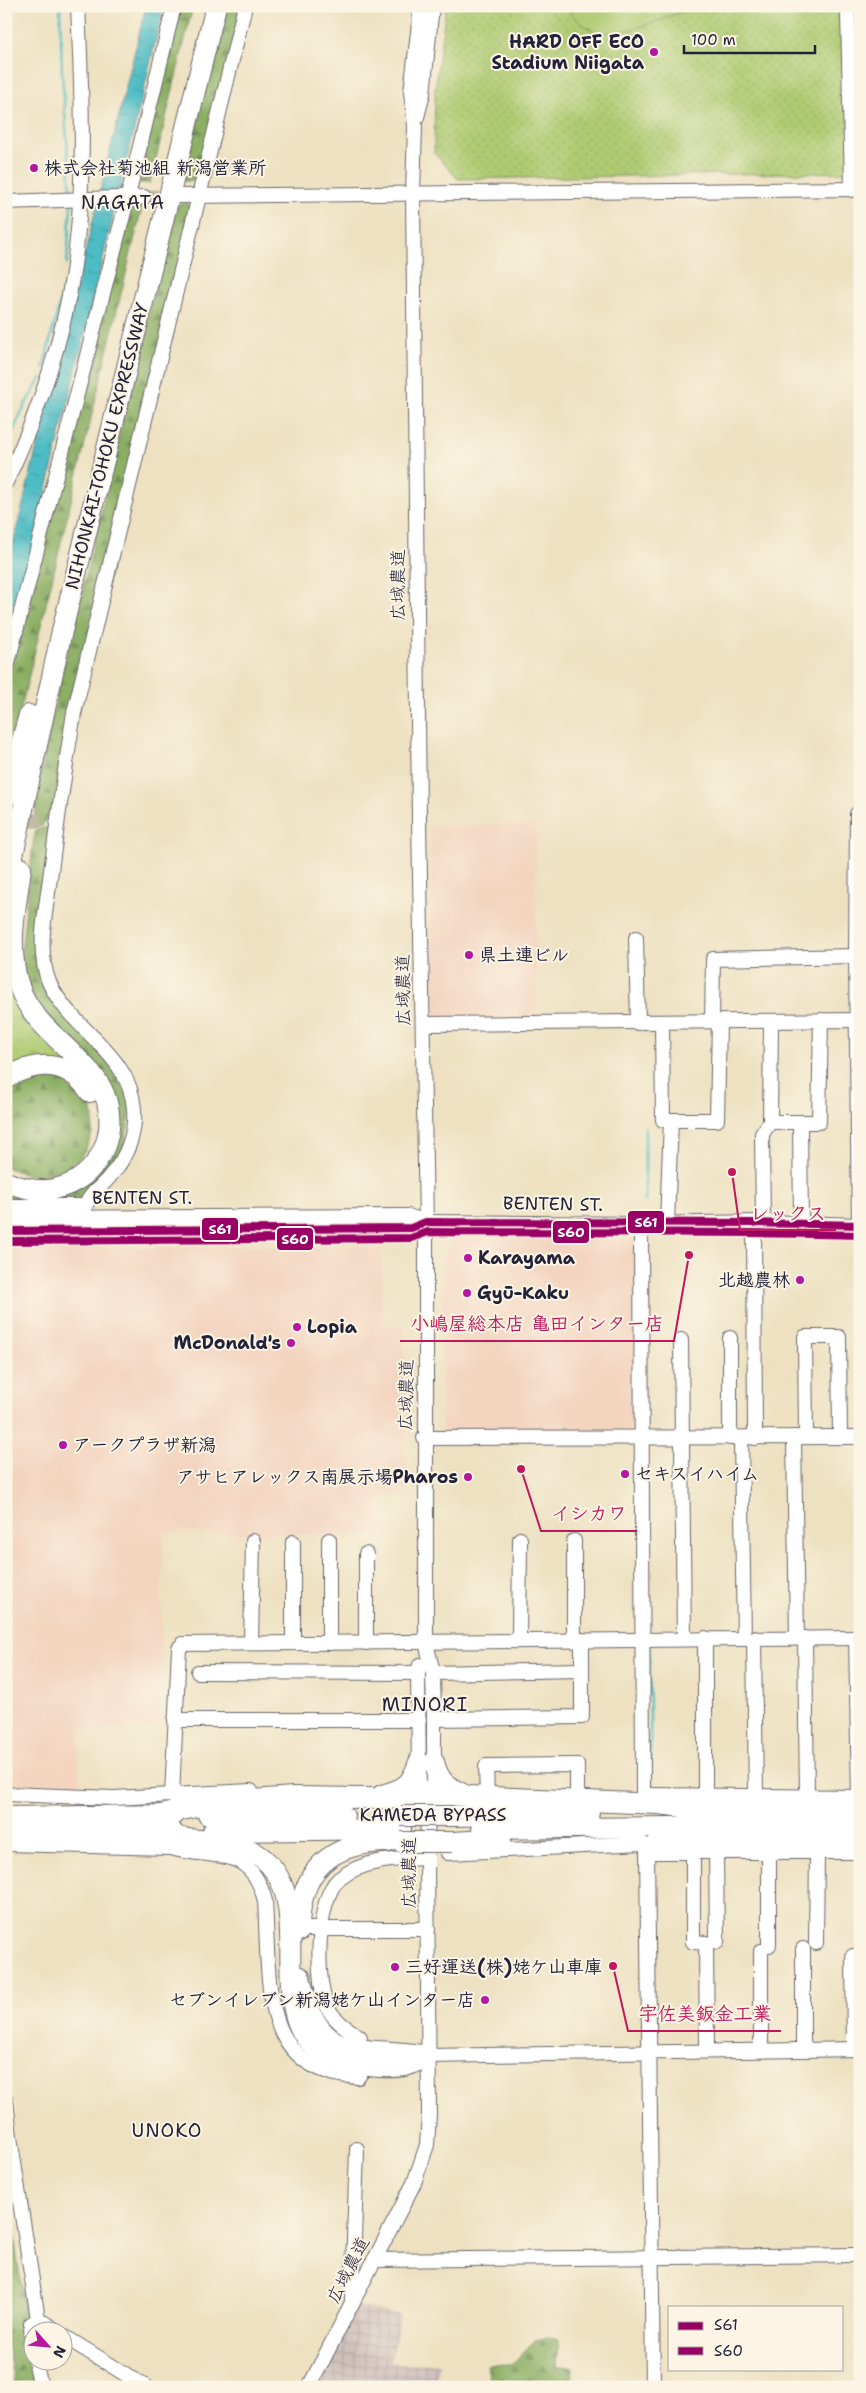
<svg xmlns="http://www.w3.org/2000/svg" width="866" height="2393" viewBox="0 0 866 2393" font-family="'Shantell Sans','Klee One',sans-serif">
  <style>
    .built { fill: #f3d4bf }
    .industrial { fill: url(#industrial-grid) }
    .grass { fill: url(#grass-tufts); stroke: #687656 }
    .forest { fill: url(#forest-firs); stroke: #566850 }
    .park { fill: url(#park-dots); stroke: #687656 }
    .pitch { fill: #afcb72; stroke: #687656 }
    .water { fill: url(#water-ripples); stroke: #386f80 }
    .lines { fill: none; stroke-linecap: round; stroke-linejoin: round }
    .stream { stroke: #4dbcc4; stroke-width: 2.5 }
    .minor-tunnel { stroke: #c4bba6; stroke-width: 14; stroke-dasharray: 14 7; stroke-linecap: butt }
    .minor-casing { stroke: #69656a; stroke-width: 16 }
    .highway-casing { stroke: #69656a; stroke-width: 22 }
    .minor { stroke: #fff; stroke-width: 14 }
    .highway { stroke: #fff; stroke-width: 20 }
    .highway-bridge-casing { stroke: #69656a; stroke-width: 22; stroke-linecap: butt }
    .highway-bridge { stroke: #fff; stroke-width: 20 }
    .bus-1-casing { stroke: #fcf5e5; stroke-width: 11 }
    .bus-2-casing { stroke: #fcf5e5; stroke-width: 11 }
    .bus-1 { stroke: #906; stroke-width: 8 }
    .bus-2 { stroke: #906; stroke-width: 8 }
    .poi-dot { fill: #b5179e; stroke: #fcf5e5; stroke-width: 2 }
    .labels { text-anchor: middle; stroke-width: 4; stroke-linejoin: round; paint-order: stroke }
    .poi-label { font-size: 18px; font-weight: bold; fill: #22223b; stroke: #fcf5e5; text-anchor: start }
    .street-label { font-size: 18px; fill: #22223b; stroke: #fcf5e5 }
    .neighbourhood-label { font-size: 19px; letter-spacing: 1px; fill: #22223b; stroke: #fcf5e5 }
    .leader { fill: none; stroke: #c2185b; stroke-width: 2 }
    .callout-dot { fill: #c2185b; stroke: #fcf5e5; stroke-width: 2 }
    .callout-label { font-size: 19px; text-anchor: middle; font-weight: bold; fill: #c2185b; stroke: #fcf5e5; stroke-width: 4; stroke-linejoin: round; paint-order: stroke }
    .line-badge { stroke: #fcf5e5; stroke-width: 2 }
    .badge-label { font-size: 14px; text-anchor: middle; font-weight: bold; fill: #fff }
  </style>
  <defs>
    <pattern id="industrial-grid" width="8" height="8" patternUnits="userSpaceOnUse" patternTransform="scale(1.25)"><rect width="8" height="8" fill="#cfc0bb"/><path d="M0 4h8M4 0v8" fill="none" stroke="#b1a5a2"/></pattern>
    <pattern id="grass-tufts" width="24" height="20" patternUnits="userSpaceOnUse" patternTransform="scale(1.25)"><rect width="24" height="20" fill="#afcb72"/><path d="M3 7l-1-3M5 7V3M7 7l1-3M15 17l-1-3M17 17v-4M19 17l1-3" fill="none" stroke="#96ae64"/></pattern>
    <pattern id="forest-firs" width="22" height="20" patternUnits="userSpaceOnUse" patternTransform="scale(1.25)"><rect width="22" height="20" fill="#8baf64"/><path d="M5 1l3.5 6h-7zM16 11l3.5 6h-7z" fill="#718e54"/></pattern>
    <pattern id="park-dots" width="8" height="8" patternUnits="userSpaceOnUse" patternTransform="scale(1.25)"><rect width="8" height="8" fill="#afcb72"/><path d="M2 2h.1M6 6h.1" fill="none" stroke="#96ae64" stroke-width="1.8" stroke-linecap="round"/></pattern>
    <pattern id="water-ripples" width="26" height="14" patternUnits="userSpaceOnUse" patternTransform="scale(1.25)"><rect width="26" height="14" fill="#4dbcc4"/><path d="M2 4q2-2 4 0t4 0M15 11q2-2 4 0t4 0" fill="none" stroke="#4098a0"/></pattern>
  </defs>
  <rect width="100%" height="100%" fill="#fcf5e5"/>
  <filter id="ink" filterUnits="userSpaceOnUse"><feTurbulence type="fractalNoise" baseFrequency=".02" numOctaves="2"/><feDisplacementMap in="SourceGraphic" scale="10" xChannelSelector="R" yChannelSelector="G"/><feConvolveMatrix kernelMatrix="1 2 1 2 8 2 1 2 1" color-interpolation-filters="sRGB"/></filter>
  <filter id="wash" filterUnits="userSpaceOnUse"><feTurbulence type="fractalNoise" baseFrequency=".0096" numOctaves="4" result="noise"/><feDisplacementMap in="SourceGraphic" scale="20" xChannelSelector="R" yChannelSelector="G"/><feGaussianBlur stdDeviation="1.12" result="paint"/><feColorMatrix in="noise" values="0 0 0 0 0 0 0 0 0 0 0 0 0 0 0 0 0 1.4 0 .05"/><feComposite in="paint" operator="in"/></filter>
  <g filter="url(#wash)">
    <rect width="100%" height="100%" fill="#ede1c1"/>
    <g class="built">
      <path d="M536,825L537,1019L432,1020L430,826Z"/>
      <path d="M456,1238L636,1240L633,1429L441,1432L443,1255Z"/>
      <path d="M382,1246V1325H404L405,1495H381V1535L163,1532L160,1728L79,1729V1784H6L7,1249Z"/>
    </g>
    <path class="industrial" d="M357,2306L401,2315L390,2363L439,2364L436,2387H319Z"/>
    <path class="grass" d="M6,928L75,1065L6,1070Z"/>
    <g class="forest">
      <path d="M176,6H193L150,183H140L135,173Z"/>
      <path d="M224,6H246L197,181H184L183,175Z"/>
      <path d="M143,203L22,704L6,751L7,683L129,206Z"/>
      <path d="M187,203L192,214L56,811L47,817L42,826L34,827L38,787L55,703L171,221L178,205Z"/>
      <path d="M48,827L52,832L40,963L105,1056L132,1104L122,1157L88,1195L78,1200L6,1202V1189L67,1193L118,1115L33,998L20,963L33,843L36,830Z"/>
      <path d="M53,1072C62,1079 76,1085 84,1093C92,1101 93,1113 93,1122C93,1154 65,1180 32,1175C24,1174 14,1170 6,1167V1085Z"/>
      <path d="M6,2181L36,2387H15L6,2339Z"/>
      <path d="M548,2337L559,2340L557,2367L572,2368V2387H488L491,2386L487,2365L512,2364L535,2340Z"/>
    </g>
    <path class="park" d="M446,6H860V172L458,179L434,153L435,89Z"/>
    <path class="pitch" d="M565,6H692C673,17 615,39 595,31C583,27 572,16 565,6Z"/>
    <path class="water" d="M146,6H164L39,522L6,645V572Z"/>
    <g class="lines">
      <g class="stream">
        <path d="M60,6L62,74L71,194"/>
        <path d="M67,264L71,204"/>
        <path d="M43,368L64,286"/>
        <path d="M6,446L26,403L41,378"/>
        <path d="M645,1127V1201"/>
        <path d="M649,1645L651,1787"/>
      </g>
    </g>
  </g>
  <g filter="url(#ink)">
    <g class="lines">
      <g class="minor-tunnel">
        <path d="M144,197L177,196"/>
        <path d="M6,822L47,820"/>
      </g>
      <defs>
        <g id="minor">
          <path d="M848,15L852,190"/>
          <path d="M417,117L423,94L432,6"/>
          <path d="M178,196L860,189"/>
          <path d="M6,202L144,197"/>
          <path d="M6,482C37,416 62,345 73,272C86,185 82,94 78,6"/>
          <path d="M6,670L125,208L174,6"/>
          <path d="M857,814L856,956L859,1225"/>
          <path d="M636,938L638,1023"/>
          <path d="M712,1021L713,959L856,956"/>
          <path d="M771,1021L770,1122H819L821,1020"/>
          <path d="M662,1022L663,1120H717L719,1021"/>
          <path d="M423,1024L860,1020"/>
          <path d="M800,1122L801,1223"/>
          <path d="M6,1206H84"/>
          <path d="M84,1217C85,1194 98,1192 111,1175C127,1157 136,1133 134,1109C130,1052 70,1030 49,982C36,950 46,911 50,878C57,823 65,768 74,713L245,6"/>
          <path d="M6,1218L408,1216L426,1222"/>
          <path d="M763,1222L762,1134L770,1122"/>
          <path d="M667,1223L671,1120"/>
          <path d="M754,1223L755,1438"/>
          <path d="M641,1224L643,1795"/>
          <path d="M6,1231L411,1228L426,1222L641,1224L763,1222L860,1225"/>
          <path d="M681,1340L684,1639"/>
          <path d="M794,1437L797,1638"/>
          <path d="M806,1437L805,1337H839L840,1437"/>
          <path d="M424,1438L860,1437"/>
          <path d="M730,1438V1338"/>
          <path d="M741,1438L744,1639"/>
          <path d="M329,1540V1643"/>
          <path d="M366,1554V1643"/>
          <path d="M705,1638V1795"/>
          <path d="M754,1638L756,1795"/>
          <path d="M805,1638L807,1796"/>
          <path d="M856,1638L859,1797"/>
          <path d="M519,1640L520,1539"/>
          <path d="M574,1640V1541"/>
          <path d="M251,1643L253,1541"/>
          <path d="M293,1643V1542"/>
          <path d="M420,1665L418,1673L419,1783L428,1799"/>
          <path d="M198,1672L418,1673"/>
          <path d="M433,1673L582,1670"/>
          <path d="M434,1719L582,1717V1640"/>
          <path d="M175,1720H419"/>
          <path d="M6,1794L114,1798L251,1791"/>
          <path d="M495,1794L487,1796L486,1766L577,1765V1792"/>
          <path d="M646,1795L860,1797"/>
          <path d="M172,1796L179,1648L183,1644L860,1638"/>
          <path d="M6,1844L170,1848C214,1860 251,1844 265,1901C270,1976 257,2072 358,2077L366,2066"/>
          <path d="M693,1852V1942L706,1943L707,2050"/>
          <path d="M716,1852L717,1942"/>
          <path d="M769,1852V1945"/>
          <path d="M448,1853L642,1843L654,1852H860"/>
          <path d="M306,1929H428"/>
          <path d="M816,1943L817,1852"/>
          <path d="M853,1956L854,2049"/>
          <path d="M360,2037C348,2029 336,2022 329,2010C314,1985 316,1898 339,1879C363,1859 397,1859 427,1858"/>
          <path d="M761,2050V1951"/>
          <path d="M803,2050V1949"/>
          <path d="M429,2056L860,2049"/>
          <path d="M6,2100L10,2137L38,2319L56,2330"/>
          <path d="M374,2260L860,2255"/>
          <path d="M352,2299L357,2149"/>
          <path d="M62,2335L146,2387"/>
          <path d="M32,2347L31,2324L38,2319"/>
          <path d="M35,2360L41,2387"/>
          <path d="M309,2387L414,2183L427,2145L429,2115L427,1858L428,1799L434,1783V1719L433,1673L426,1642V1222L419,819L413,194L415,126L411,92L421,6"/>
          <path d="M653,2387L647,1849L656,1841L860,1839"/>
        </g>
        <g id="highway">
          <path d="M6,797L29,715"/>
          <path d="M6,887L62,631L216,6"/>
          <path d="M6,1078C37,1060 68,1060 90,1092"/>
          <path d="M6,1182C19,1187 33,1191 47,1190C91,1186 118,1143 107,1102C97,1061 37,1035 20,989C6,950 16,908 21,868"/>
          <path d="M434,1762C439,1782 447,1787 465,1795"/>
          <path d="M382,1795C405,1789 411,1785 419,1762"/>
          <path d="M701,1811L860,1809"/>
          <path d="M161,1815L213,1803L293,1797L428,1799L444,1795L659,1804L714,1811"/>
          <path d="M208,1815L344,1816"/>
          <path d="M454,1816L589,1813"/>
          <path d="M6,1817L174,1815"/>
          <path d="M482,1829L860,1825"/>
          <path d="M6,1831H172"/>
          <path d="M159,1831C169,1834 179,1838 188,1839C219,1842 246,1840 269,1864C320,1917 249,2042 348,2062C365,2066 388,2069 405,2066C413,2064 421,2059 429,2056"/>
          <path d="M213,1831L401,1829"/>
          <path d="M453,1842L501,1839"/>
          <path d="M299,1931C299,1870 330,1842 389,1842"/>
          <path d="M300,1977C318,2067 358,2044 428,2056"/>
        </g>
      </defs>
      <use href="#minor" class="minor-casing"/>
      <use href="#highway" class="highway-casing"/>
      <use href="#minor" class="minor"/>
      <use href="#highway" class="highway"/>
      <defs>
        <g id="highway-bridge">
          <path d="M401,1816H454"/>
          <path d="M401,1842H453"/>
        </g>
      </defs>
      <use href="#highway-bridge" class="highway-bridge-casing"/>
      <use href="#highway-bridge" class="highway-bridge"/>
      <defs>
        <path id="bus-1" d="M6,1231L411,1228L426,1222C571,1223 715,1221 860,1225"/>
        <path id="bus-2" d="M6,1241L411,1238L428,1232C572,1233 716,1231 860,1235"/>
      </defs>
      <use href="#bus-1" class="bus-1-casing"/>
      <use href="#bus-2" class="bus-2-casing"/>
      <use href="#bus-1" class="bus-1"/>
      <use href="#bus-2" class="bus-2"/>
    </g>
  </g>
  <g class="poi-dot">
    <circle cx="654" cy="52" r="5"/>
    <circle cx="34" cy="168" r="5"/>
    <circle cx="469" cy="955" r="5"/>
    <circle cx="468" cy="1258" r="5"/>
    <circle cx="800" cy="1280" r="5"/>
    <circle cx="467" cy="1293" r="5"/>
    <circle cx="297" cy="1327" r="5"/>
    <circle cx="291" cy="1343" r="5"/>
    <circle cx="63" cy="1445" r="5"/>
    <circle cx="625" cy="1474" r="5"/>
    <circle cx="468" cy="1477" r="5"/>
    <circle cx="395" cy="1967" r="5"/>
    <circle cx="485" cy="2000" r="5"/>
  </g>
  <g class="labels">
    <g class="poi-label">
      <text x="644" y="48" text-anchor="end">HARD OFF ECO<tspan x="644" dy="21">Stadium Niigata</tspan></text>
      <text x="44" y="174">株式会社菊池組 新潟営業所</text>
      <text x="479" y="961">県土連ビル</text>
      <text x="478" y="1264">Karayama</text>
      <text x="790" y="1286" text-anchor="end">北越農林</text>
      <text x="477" y="1299">Gyū-Kaku</text>
      <text x="307" y="1333">Lopia</text>
      <text x="281" y="1349" text-anchor="end">McDonald's</text>
      <text x="73" y="1451">アークプラザ新潟</text>
      <text x="635" y="1480">セキスイハイム</text>
      <text x="458" y="1483" text-anchor="end">アサヒアレックス南展示場Pharos</text>
      <text x="405" y="1973">三好運送(株)姥ケ山車庫</text>
      <text x="475" y="2006" text-anchor="end">セブンイレブン新潟姥ケ山インター店</text>
    </g>
    <g class="street-label">
      <text transform="translate(107 446) rotate(-76)" y="6">NIHONKAI-TOHOKU EXPRESSWAY</text>
      <text transform="translate(398 585) rotate(-90)" y="6">広域農道</text>
      <text transform="translate(403 990) rotate(-91)" y="6">広域農道</text>
      <text x="142" y="1204">BENTEN ST.</text>
      <text transform="translate(553 1204) rotate(1)" y="6">BENTEN ST.</text>
      <text transform="translate(406 1395) rotate(-89)" y="6">広域農道</text>
      <text x="433" y="1821">KAMEDA BYPASS</text>
      <text transform="translate(409 1873) rotate(-90)" y="6">広域農道</text>
      <text transform="translate(348 2270) rotate(-63)" y="6">広域農道</text>
    </g>
    <g class="neighbourhood-label">
      <text x="123" y="209">NAGATA</text>
      <text x="425" y="1711">MINORI</text>
      <text x="167" y="2137">UNOKO</text>
    </g>
  </g>
  <path class="leader" d="M732 1172L740 1230H836M689 1255L674 1341H400M521 1469L541 1531H637M613 1966L628 2031H781"/>
  <g class="callout-dot">
    <circle cx="732" cy="1172" r="5"/>
    <circle cx="689" cy="1255" r="5"/>
    <circle cx="521" cy="1469" r="5"/>
    <circle cx="613" cy="1966" r="5"/>
  </g>
  <g class="callout-label">
    <text x="788" y="1220">レックス</text>
    <text x="537" y="1330">小嶋屋総本店 亀田インター店</text>
    <text x="589" y="1520">イシカワ</text>
    <text x="705" y="2020">宇佐美鈑金工業</text>
  </g>
  <g class="line-badge">
    <rect x="627" y="1210" width="38" height="24" rx="5" fill="#906"/>
    <rect x="201" y="1217" width="38" height="24" rx="5" fill="#906"/>
    <rect x="552" y="1220" width="38" height="24" rx="5" fill="#906"/>
    <rect x="276" y="1227" width="38" height="24" rx="5" fill="#906"/>
  </g>
  <g class="badge-label">
    <text x="646" y="1227">S61</text>
    <text x="220" y="1234">S61</text>
    <text x="571" y="1237">S60</text>
    <text x="295" y="1244">S60</text>
  </g>
  <rect width="866" height="2393" fill="none" stroke="#fcf5e5" stroke-width="25"/>
  <rect x="668" y="2306" width="175" height="65" fill="#fcf5e5" stroke="#a5a1a1"/>
  <rect x="678" y="2322" width="25" height="8" fill="#990066" stroke="#a5a1a1"/>
  <text x="714" y="2330" font-size="15" fill="#22223b">S61</text>
  <rect x="678" y="2347" width="25" height="8" fill="#990066" stroke="#a5a1a1"/>
  <text x="714" y="2356" font-size="15" fill="#22223b">S60</text>
  <g transform="translate(48 2346) rotate(117)"><circle r="24" fill="#fcf5e5" stroke="#a5a1a1"/>
  <path d="M0-4L9 19L0 12L-9 19Z" fill="#b5179e"/>
  <text y="-8" font-size="14" font-weight="bold" text-anchor="middle" fill="#22223b">N</text>
  </g>
  <path d="M684 45v8h131v-8" fill="none" stroke="#22223b" stroke-width="2.5"/>
  <text x="691" y="45" font-size="15" fill="#22223b" stroke="#fcf5e5" stroke-width="4" paint-order="stroke">100 m</text>
</svg>
